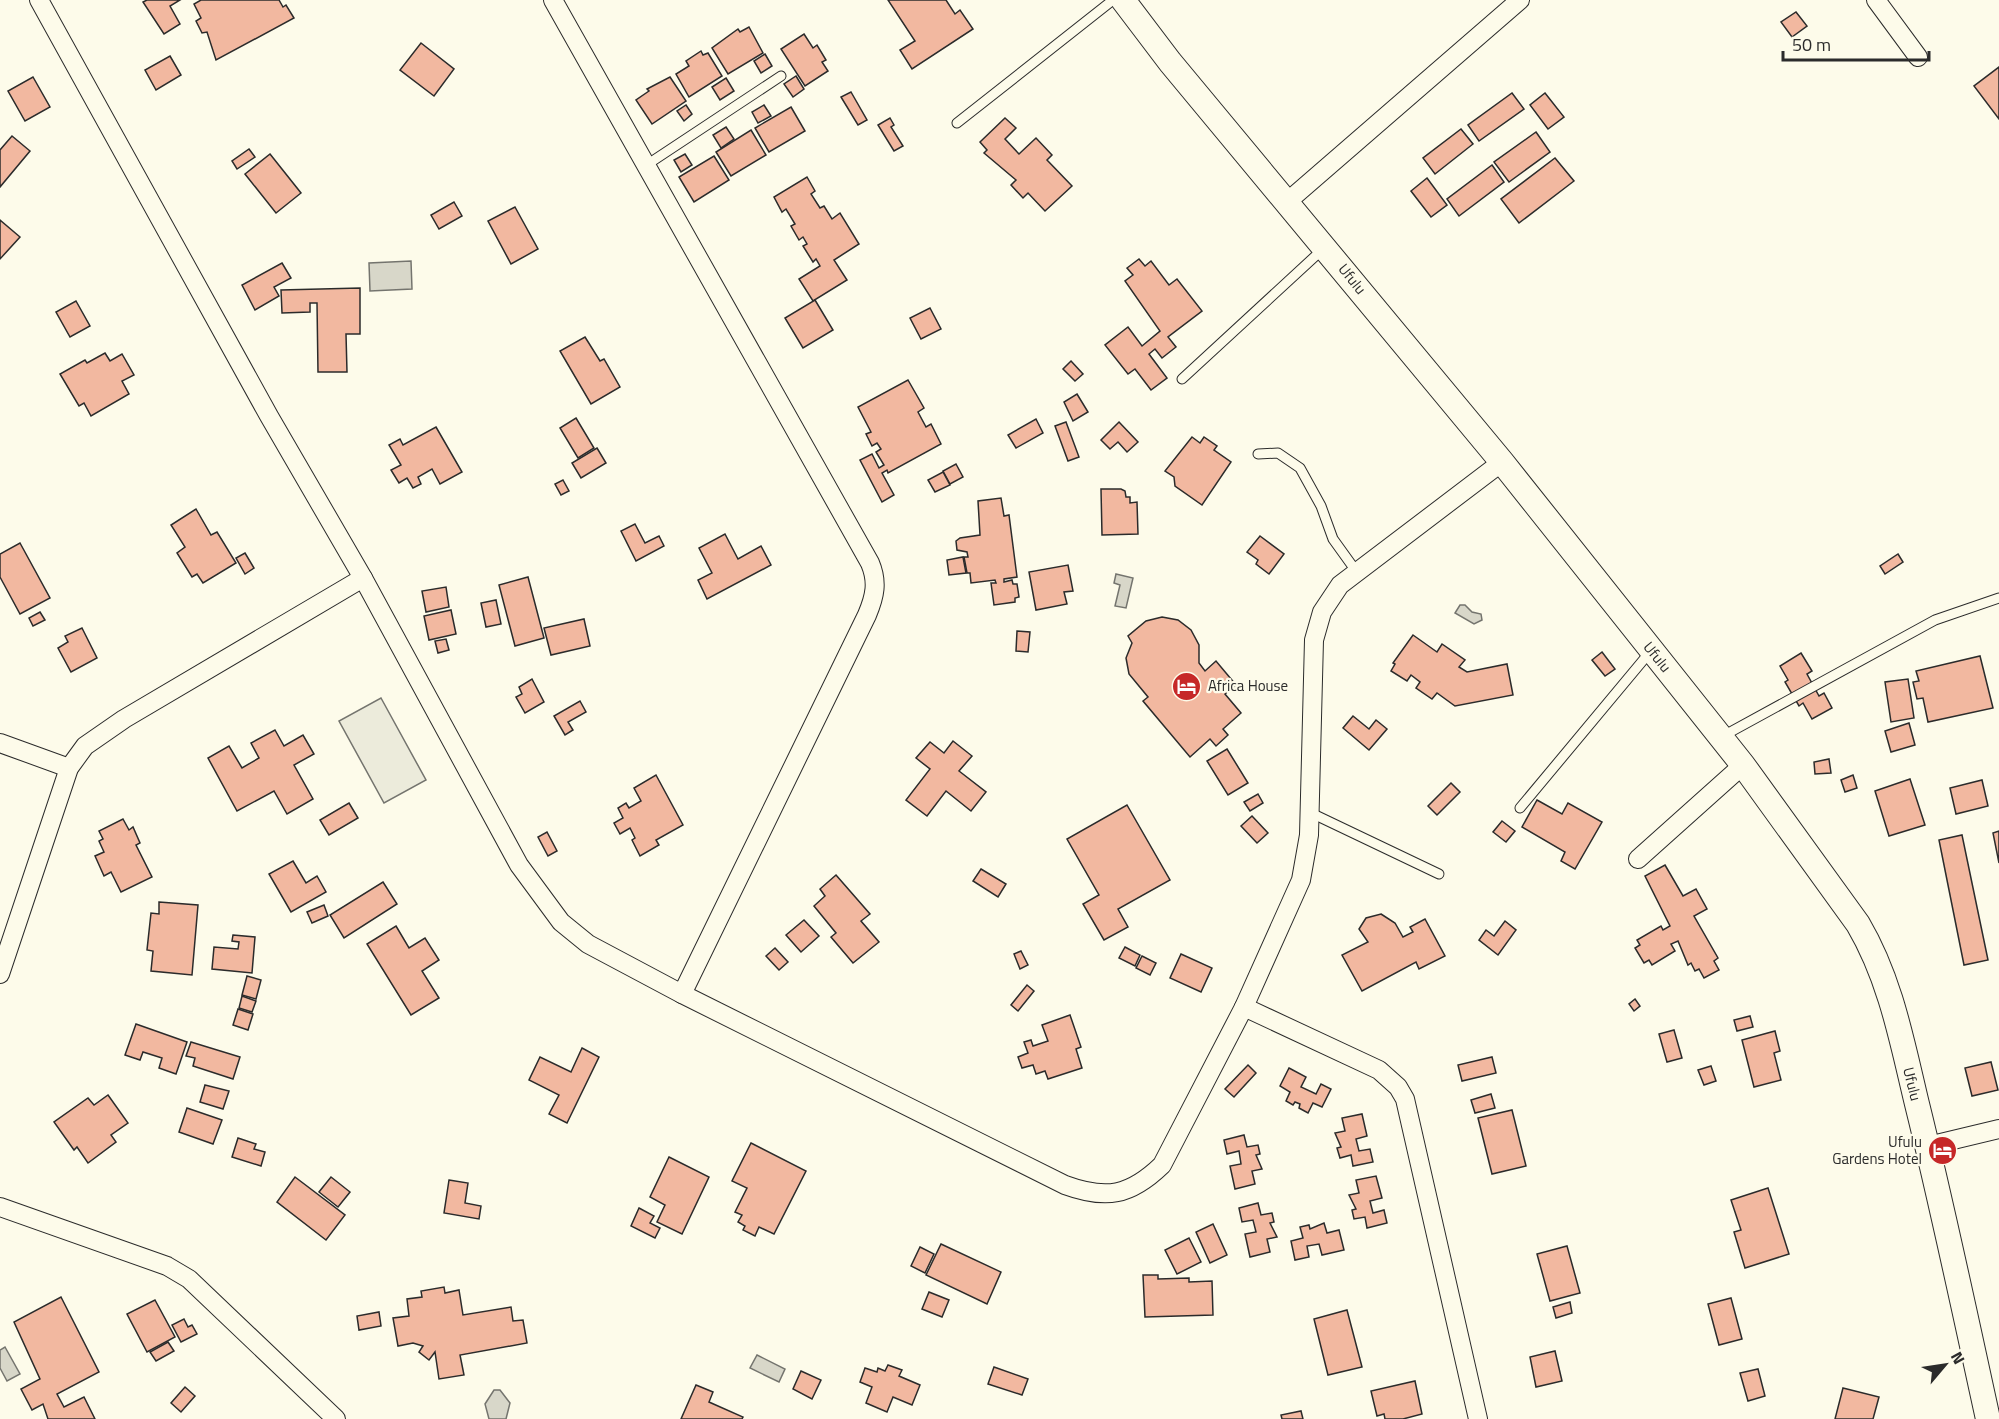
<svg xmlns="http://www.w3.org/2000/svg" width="1999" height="1419" viewBox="0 0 1999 1419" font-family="'Titillium Web',sans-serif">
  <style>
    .green { fill: #ecebdb; stroke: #74746e; stroke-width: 1.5 }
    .water { fill: #d8d7c9; stroke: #74746e; stroke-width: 1.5 }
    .building { fill: #f2b8a0; stroke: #2b2b2b; stroke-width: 1.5 }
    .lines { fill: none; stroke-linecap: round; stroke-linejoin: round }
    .lane-casing { stroke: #2b2b2b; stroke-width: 11 }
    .street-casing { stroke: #2b2b2b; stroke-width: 20 }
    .secondary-casing { stroke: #2b2b2b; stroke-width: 26 }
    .lane { stroke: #fdfbea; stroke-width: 9 }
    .street { stroke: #fdfbea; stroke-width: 18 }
    .secondary { stroke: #fdfbea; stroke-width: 24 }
    .labels { text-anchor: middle; stroke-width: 4.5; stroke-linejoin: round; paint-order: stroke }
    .street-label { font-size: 15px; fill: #2b2b2b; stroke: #fdfbea }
    .poi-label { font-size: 15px; fill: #2b2b2b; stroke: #fdfbea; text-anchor: start }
  </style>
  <rect width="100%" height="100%" fill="#fdfbea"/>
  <path class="green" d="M381,698L426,780L384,803L339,721Z"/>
  <g class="water">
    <path d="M411,261L412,289L370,291L369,263Z"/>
    <path d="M1116,574L1133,578L1126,608L1115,606L1120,585L1114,583Z"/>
    <path d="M1460,605H1465L1472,612L1481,614L1482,620L1474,624L1455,613Z"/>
    <path d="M5,1347L20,1374L7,1381L0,1368V1350Z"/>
    <path d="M757,1355L785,1369L779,1382L750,1368Z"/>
    <path d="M494,1390H500L510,1403L506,1419H489L485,1404Z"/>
  </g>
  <g class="building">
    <path d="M147,0H180L170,6L180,24L164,34L143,2Z"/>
    <path d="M201,0H279L283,7L286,5L294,18L216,60L207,32L202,33L196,21L201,18L194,4Z"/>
    <path d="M888,0H946L955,14L960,10L973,29L912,69L900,50L915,41Z"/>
    <path d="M1796,12L1807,26L1792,37L1781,22Z"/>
    <path d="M749,27L763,53L728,74L712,48L738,29L740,32Z"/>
    <path d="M804,34L813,48L817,45L826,60L822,62L828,71L805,86L781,49Z"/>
    <path d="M421,43L454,69L434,96L400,70Z"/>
    <path d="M701,51L703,55L708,53L722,76L689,97L676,74L689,66L686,61Z"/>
    <path d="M765,54L772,66L761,73L754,61Z"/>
    <path d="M170,56L181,75L156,90L145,70Z"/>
    <path d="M1999,67V119L1974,86Z"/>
    <path d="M796,76L804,89L793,97L784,84Z"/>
    <path d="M33,77L50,107L25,121L8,91Z"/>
    <path d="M670,77L686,101L652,124L636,100L649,91L647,89Z"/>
    <path d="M726,78L734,91L720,100L712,87Z"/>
    <path d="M851,92L867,120L858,125L841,97Z"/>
    <path d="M1512,93L1524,109L1479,141L1468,125Z"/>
    <path d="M1545,93L1564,117L1548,129L1530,105Z"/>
    <path d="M686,105L692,114L684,121L677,111Z"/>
    <path d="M764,105L771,116L758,123L752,112Z"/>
    <path d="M791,107L805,131L769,152L755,128Z"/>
    <path d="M890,118L894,125L891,127L903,146L894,151L878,125Z"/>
    <path d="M1005,118L1016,128L1005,139L1019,154L1036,138L1052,155L1047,160L1072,186L1045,211L1028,193L1023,198L1011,185L1016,180L984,153L987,150L980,142Z"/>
    <path d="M726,127L734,139L721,148L713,135Z"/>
    <path d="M1461,129L1473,144L1435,174L1423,158Z"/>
    <path d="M751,130L766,155L731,176L716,152Z"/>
    <path d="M1536,132L1550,152L1509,182L1494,162Z"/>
    <path d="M12,136L30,151L0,187V150Z"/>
    <path d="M249,149L255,157L237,169L232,161Z"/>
    <path d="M270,154L301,193L276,213L245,174Z"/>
    <path d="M685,154L692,165L681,172L674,160Z"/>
    <path d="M714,156L729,180L694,202L679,177Z"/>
    <path d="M1555,158L1574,181L1519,223L1501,199Z"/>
    <path d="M1492,165L1504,182L1459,216L1447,199Z"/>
    <path d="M807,177L815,191L811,194L820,208L824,206L832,219L840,213L859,244L834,260L847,280L813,301L799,279L820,266L816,259L813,262L803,246L807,244L803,237L799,240L791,226L795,224L786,209L782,212L774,197Z"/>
    <path d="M1427,178L1447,205L1431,217L1411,191Z"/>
    <path d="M454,202L462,216L439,229L431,215Z"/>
    <path d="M515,207L538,249L511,264L488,221Z"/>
    <path d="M0,220L20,237L0,259Z"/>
    <path d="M1139,259L1145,266L1151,261L1169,285L1177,279L1202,311L1168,337L1176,347L1162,358L1155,349L1149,354L1167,378L1151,390L1135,369L1128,374L1105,345L1128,327L1142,346L1160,331L1125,281L1133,275L1127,268Z"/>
    <path d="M282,263L291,278L274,287L279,296L255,310L242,285Z"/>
    <path d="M360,288V334H346L347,372H318L317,303H310V312L282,313L281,290Z"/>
    <path d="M815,300L833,330L803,348L785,318Z"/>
    <path d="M76,301L90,326L70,337L56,312Z"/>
    <path d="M930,308L941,329L921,339L910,318Z"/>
    <path d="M585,337L600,361L604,359L620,387L591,404L560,351Z"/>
    <path d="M105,353L110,361L122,354L134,375L122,381L129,394L91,416L84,403L79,406L60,374L85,360L87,363Z"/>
    <path d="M1071,361L1083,374L1075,381L1063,369Z"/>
    <path d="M908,380L924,408L918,412L926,427L931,424L941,444L888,473L887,470L882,473L894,495L882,502L860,460L872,454L879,468L884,465L876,452L881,449L877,443L872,446L866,434L871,432L858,407Z"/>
    <path d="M1077,394L1088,412L1073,421L1064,402Z"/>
    <path d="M576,418L594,448L578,458L560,428Z"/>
    <path d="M1036,419L1043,433L1016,448L1008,435Z"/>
    <path d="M1066,422L1079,457L1068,461L1055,426Z"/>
    <path d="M1119,422L1138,442L1127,452L1118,442L1110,449L1101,440Z"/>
    <path d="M436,427L462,472L440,484L432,469L418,477L421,484L413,488L407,478L399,483L391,470L401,465L389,445L400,439L403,445Z"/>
    <path d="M1192,437L1200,443L1204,437L1217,446L1214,450L1231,462L1202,505L1175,486L1174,477L1165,471Z"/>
    <path d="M597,448L606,463L581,478L572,463Z"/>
    <path d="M956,464L963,477L950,484L943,471Z"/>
    <path d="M943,472L950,485L935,492L928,480Z"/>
    <path d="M563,480L569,491L561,495L555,484Z"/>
    <path d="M1101,489H1121L1125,491L1126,497H1130V503L1137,502L1138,534L1102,535Z"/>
    <path d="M1001,498L1004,516L1009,515L1017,577L1004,579V582L1012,580L1013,584H1017L1019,597L1015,598V602L994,605L991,583H996L995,580L971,583L970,573H967L964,557H968L967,552L957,550L956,541L960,538L980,535L978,501Z"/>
    <path d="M196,509L211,535L217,532L236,563L203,583L197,574L192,577L177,553L185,547L171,525Z"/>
    <path d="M635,524L645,543L659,536L664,546L636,561L621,531Z"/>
    <path d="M725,534L738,559L761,546L771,565L707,599L698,580L712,573L699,548Z"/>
    <path d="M1260,536L1284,554L1269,574L1256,564L1258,560L1247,552Z"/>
    <path d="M20,543L50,598L20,614L0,577V554Z"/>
    <path d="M245,553L254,568L245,574L236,558Z"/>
    <path d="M1898,554L1903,562L1885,574L1880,566Z"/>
    <path d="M963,557L966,573L949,575L947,560Z"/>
    <path d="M1068,565L1073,591L1064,592L1067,604L1036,610L1029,572Z"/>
    <path d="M528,577L544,638L515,646L499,585Z"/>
    <path d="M446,587L449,607L426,612L422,591Z"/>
    <path d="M496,600L501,624L486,627L481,603Z"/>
    <path d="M451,610L456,634L429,640L424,616Z"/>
    <path d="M40,612L45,620L33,626L29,618Z"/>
    <path d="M1162,617L1178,620L1191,630L1199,645V663L1205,671L1216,661L1236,685L1225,694L1241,713L1223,729L1228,735L1216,746L1210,739L1190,757L1143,701L1148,697L1129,674L1126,658L1132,643L1128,636L1146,621Z"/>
    <path d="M584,619L590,646L551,655L544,628Z"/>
    <path d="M82,628L97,658L71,672L58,648L68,642L65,636Z"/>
    <path d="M1017,631L1030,632L1028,652L1016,651Z"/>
    <path d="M1413,635L1437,652L1442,644L1465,660L1459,667L1467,672L1507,664L1513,695L1455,706L1437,693L1432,699L1416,688L1420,682L1411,675L1407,681L1391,671L1395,664L1393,663Z"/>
    <path d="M446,639L449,650L438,653L435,641Z"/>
    <path d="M1602,652L1615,669L1605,676L1592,660Z"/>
    <path d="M1801,653L1812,671L1807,674L1819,696L1824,693L1832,708L1812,719L1803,703L1799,706L1785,682L1788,680L1780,666Z"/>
    <path d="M1980,656L1993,708L1928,722L1923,698L1917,699L1913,682L1919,681L1916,671Z"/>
    <path d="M532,679L544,702L525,713L516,697L522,694L519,687Z"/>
    <path d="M1908,679L1914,718L1891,722L1885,682Z"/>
    <path d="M580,701L586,712L568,722L573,730L565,735L554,716Z"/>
    <path d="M1353,716L1369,729L1376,720L1387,729L1369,750L1343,728Z"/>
    <path d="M1909,723L1915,745L1891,752L1885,731Z"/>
    <path d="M275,730L284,746L303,735L314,754L294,765L313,799L287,814L274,791L237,811L208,758L229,746L242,768L259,758L251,743Z"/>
    <path d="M953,741L972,756L959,771L986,792L971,811L946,791L927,816L906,800L930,769L916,758L930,742L944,753Z"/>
    <path d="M1227,749L1248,783L1228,795L1207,761Z"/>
    <path d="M1829,759L1831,773L1815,774L1814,762Z"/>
    <path d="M656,775L683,825L656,840L659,845L640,856L632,840L635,838L630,828L620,834L614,823L623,818L618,808L626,803L629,808L641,801L634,788Z"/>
    <path d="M1853,775L1857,788L1845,792L1841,780Z"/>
    <path d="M1910,779L1925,825L1889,836L1875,791Z"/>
    <path d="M1982,780L1988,806L1956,814L1950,788Z"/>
    <path d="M1451,783L1460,792L1437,815L1428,806Z"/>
    <path d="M1258,794L1263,803L1250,811L1244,802Z"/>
    <path d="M1537,800L1562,814L1568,803L1602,822L1575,869L1561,861L1565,852L1522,827Z"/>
    <path d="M349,803L358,818L329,835L320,820Z"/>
    <path d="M1127,805L1170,880L1118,909L1128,927L1104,940L1083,904L1099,895L1067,839Z"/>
    <path d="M1252,816L1268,833L1257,843L1241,826Z"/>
    <path d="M123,819L129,830L133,827L140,843L136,845L152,877L121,892L111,872L104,876L95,856L104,852L99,841L103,839L99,831Z"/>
    <path d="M1502,821L1515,831L1506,842L1493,832Z"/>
    <path d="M1999,831V863L1993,833Z"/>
    <path d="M547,832L557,851L548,856L538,837Z"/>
    <path d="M1962,835L1988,960L1964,965L1939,840Z"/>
    <path d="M293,861L306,883L317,876L326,892L291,912L269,874Z"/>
    <path d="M1665,865L1683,896L1696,889L1707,909L1694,916L1718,958L1714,961L1719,970L1704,978L1699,969L1695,971L1691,963L1688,965L1678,941L1671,944L1675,951L1652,965L1649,960L1644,963L1635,948L1640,945L1637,940L1661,926L1663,930L1670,926L1645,876Z"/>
    <path d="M981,869L1006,884L998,897L973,881Z"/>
    <path d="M836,875L870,914L861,921L879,942L853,963L831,937L836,933L814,906L825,896L820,889Z"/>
    <path d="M383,882L397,904L344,938L330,915Z"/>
    <path d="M159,902L198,905L192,975L151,971L153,951L147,950L151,913L159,914Z"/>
    <path d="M324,905L328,916L312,923L307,912Z"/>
    <path d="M1381,914L1395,923L1403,937L1413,932L1410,927L1425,919L1445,956L1419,969L1416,962L1362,991L1342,955L1368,942L1359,929L1366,918Z"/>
    <path d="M804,920L819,936L801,952L786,935Z"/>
    <path d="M1505,921L1516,930L1498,955L1479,940L1486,930L1494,936Z"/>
    <path d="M396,926L409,948L425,938L439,960L422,971L439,998L411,1015L367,944Z"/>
    <path d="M233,935L255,937L252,973L212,969L214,947L238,949L239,942L232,941Z"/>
    <path d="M1125,947L1140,955L1135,966L1119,958Z"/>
    <path d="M775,948L788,962L779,970L766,956Z"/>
    <path d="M1021,951L1028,965L1020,969L1014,954Z"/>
    <path d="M1181,954L1212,968L1201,992L1170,978Z"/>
    <path d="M1142,956L1156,963L1150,975L1136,968Z"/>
    <path d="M247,976L261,980L256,999L242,995Z"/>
    <path d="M1027,985L1034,991L1018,1011L1011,1005Z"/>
    <path d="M242,996L256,1001L252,1012L239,1008Z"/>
    <path d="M1635,999L1640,1006L1634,1011L1629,1004Z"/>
    <path d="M238,1009L253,1014L248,1030L233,1025Z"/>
    <path d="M1070,1015L1081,1047L1076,1049L1082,1068L1048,1079L1045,1071L1036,1074L1033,1065L1022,1068L1018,1057L1028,1053L1024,1042L1031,1040L1033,1046L1048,1041L1042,1025Z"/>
    <path d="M1750,1016L1753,1027L1737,1031L1734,1020Z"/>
    <path d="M136,1024L187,1042L176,1074L159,1068L162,1058L143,1052L140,1060L125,1055Z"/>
    <path d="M1674,1030L1682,1058L1667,1062L1659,1034Z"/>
    <path d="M1775,1031L1780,1051L1774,1053L1781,1080L1754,1087L1742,1040Z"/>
    <path d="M191,1042L240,1057L233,1079L193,1066L195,1058L186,1056Z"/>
    <path d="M582,1048L599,1057L567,1123L549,1114L559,1095L529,1080L540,1057L571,1072Z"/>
    <path d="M1492,1057L1496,1073L1462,1081L1458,1065Z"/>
    <path d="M1991,1062L1998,1090L1972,1096L1965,1068Z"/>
    <path d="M1248,1065L1256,1073L1234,1097L1225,1089Z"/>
    <path d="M1711,1066L1716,1081L1704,1085L1698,1070Z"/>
    <path d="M1289,1068L1306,1077L1301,1087L1316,1094L1321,1084L1331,1089L1322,1107L1313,1103L1308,1113L1299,1108L1300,1104L1295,1102L1293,1105L1286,1101L1290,1092L1280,1086Z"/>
    <path d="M205,1085L229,1091L223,1109L200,1102Z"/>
    <path d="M1491,1094L1495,1108L1475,1113L1471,1100Z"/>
    <path d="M108,1095L128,1123L111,1135L116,1142L88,1163L77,1147L74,1150L54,1122L88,1098L94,1105Z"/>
    <path d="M187,1108L222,1120L213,1144L179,1132Z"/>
    <path d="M1512,1110L1526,1166L1492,1174L1478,1118Z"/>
    <path d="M1362,1114L1367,1136L1356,1139L1359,1151L1370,1149L1373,1162L1353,1166L1351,1155L1340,1158L1337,1148L1341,1147L1335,1133L1345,1131L1342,1118Z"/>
    <path d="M1244,1135L1247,1147L1258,1145L1260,1154L1256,1155L1262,1169L1252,1171L1255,1184L1235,1189L1230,1166L1241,1164L1239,1151L1227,1154L1224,1140Z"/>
    <path d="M238,1138L256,1144L254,1149L265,1152L261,1166L232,1157Z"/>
    <path d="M751,1143L806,1171L774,1234L759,1227L755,1236L743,1230L745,1226L738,1222L742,1215L735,1212L747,1188L732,1181Z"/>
    <path d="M669,1157L709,1177L682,1234L657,1222L665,1205L650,1197Z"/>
    <path d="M1376,1176L1382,1198L1370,1201L1373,1213L1384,1210L1387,1223L1367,1228L1365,1217L1354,1219L1352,1210L1356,1209L1349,1195L1359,1193L1356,1180Z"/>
    <path d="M295,1177L345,1215L326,1240L277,1202Z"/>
    <path d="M331,1177L350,1192L338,1207L319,1192Z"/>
    <path d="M449,1180L468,1183L465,1203L481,1206L479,1219L444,1213Z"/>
    <path d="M1768,1188L1789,1254L1745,1268L1734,1232L1741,1230L1731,1200Z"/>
    <path d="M1258,1203L1261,1215L1272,1213L1274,1222L1270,1223L1277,1237L1267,1239L1270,1252L1250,1257L1245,1234L1256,1232L1253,1220L1242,1222L1239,1208Z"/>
    <path d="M639,1208L654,1216L650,1223L660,1228L655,1238L631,1226Z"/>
    <path d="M1324,1223L1327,1233L1339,1230L1344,1250L1322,1255L1319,1244L1307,1246L1309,1257L1295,1260L1291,1241L1303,1238L1300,1227L1309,1225L1310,1229Z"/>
    <path d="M1213,1224L1227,1255L1210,1263L1196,1232Z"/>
    <path d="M1189,1238L1201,1262L1177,1274L1165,1250Z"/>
    <path d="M941,1244L1001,1272L987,1304L926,1275Z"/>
    <path d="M1567,1246L1580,1293L1550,1301L1537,1254Z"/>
    <path d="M920,1247L934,1254L925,1273L911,1266Z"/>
    <path d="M1143,1275H1158V1279L1189,1278V1282L1212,1281L1213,1315L1145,1317Z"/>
    <path d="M444,1287L445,1293L459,1290L463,1315L511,1307L513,1321L523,1320L527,1343L460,1355L464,1375L439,1379L435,1352L429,1360L419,1352L423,1346L413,1343L398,1346L393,1318L409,1316L407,1299L422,1297L421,1291Z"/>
    <path d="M929,1292L949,1300L942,1317L922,1309Z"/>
    <path d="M61,1297L99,1372L57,1394L64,1407L84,1397L95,1419H48L43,1404L32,1410L21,1389L40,1379L14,1322Z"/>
    <path d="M1731,1298L1742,1339L1719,1345L1708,1304Z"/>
    <path d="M155,1300L175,1337L147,1352L127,1314Z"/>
    <path d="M1570,1302L1572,1313L1556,1318L1553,1307Z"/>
    <path d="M1347,1310L1362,1367L1328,1375L1314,1319Z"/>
    <path d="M379,1312L381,1326L359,1330L357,1316Z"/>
    <path d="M184,1319L188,1327L192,1325L197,1334L181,1342L172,1325Z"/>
    <path d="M168,1342L174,1351L156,1361L150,1352Z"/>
    <path d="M1555,1351L1562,1381L1536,1387L1530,1357Z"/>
    <path d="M888,1365L902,1370L899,1376L920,1385L912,1405L893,1397L887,1412L866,1403L872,1387L860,1382L865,1368L877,1372L878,1368L885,1371Z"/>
    <path d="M994,1367L1028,1379L1022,1395L988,1384Z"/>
    <path d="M1758,1369L1765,1396L1748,1401L1740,1373Z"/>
    <path d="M801,1371L821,1380L812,1399L793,1389Z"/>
    <path d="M1415,1381L1422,1414L1403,1419H1385L1384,1414L1377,1416L1371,1391Z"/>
    <path d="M696,1385L713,1392L709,1402L743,1417L742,1419H681Z"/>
    <path d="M185,1387L195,1396L181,1412L171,1403Z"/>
    <path d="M1843,1388L1879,1397L1873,1419H1835Z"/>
    <path d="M1301,1411L1303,1419H1282L1281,1415Z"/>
  </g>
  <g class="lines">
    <defs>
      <g id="lane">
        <path d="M957,123L1113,0"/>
        <path d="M645,166L781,76"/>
        <path d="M1182,379L1323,249"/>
        <path d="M1258,454L1278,453L1300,468L1321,506L1333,539L1356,571"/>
        <path d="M1723,736L1935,620L1999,598"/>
        <path d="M1520,808L1650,652"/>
        <path d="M1309,812L1439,874"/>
      </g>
      <g id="street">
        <path d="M39,0L269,416L363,578L519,865L561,922L588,944L682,994L1065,1185C1106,1200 1130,1196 1162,1165L1244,1007L1301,880L1309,835L1314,640L1322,612L1340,585L1502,462"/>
        <path d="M553,0L870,563C878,582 875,596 867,615L682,994"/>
        <path d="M1876,0L1918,57"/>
        <path d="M1287,202L1520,0"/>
        <path d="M0,743L69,768"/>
        <path d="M1638,859L1743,765"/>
        <path d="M0,974L69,768L85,746L124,719L363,578"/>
        <path d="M1244,1007L1379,1070L1398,1087L1405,1099L1478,1419"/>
        <path d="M1928,1146L1999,1129"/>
        <path d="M0,1207L167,1266L189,1279L336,1419"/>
      </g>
      <path id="secondary" d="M1123,0L1170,62L1502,462L1743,765L1858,924C1891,980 1902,1042 1917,1104C1943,1209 1965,1314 1988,1419"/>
    </defs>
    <use href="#lane" class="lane-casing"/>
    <use href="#street" class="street-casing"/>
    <use href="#secondary" class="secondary-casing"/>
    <use href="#lane" class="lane"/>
    <use href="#street" class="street"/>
    <use href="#secondary" class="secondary"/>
  </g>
  <defs>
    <symbol id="hotel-disc" viewBox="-11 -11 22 22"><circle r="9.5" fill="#c62828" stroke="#fdfbea"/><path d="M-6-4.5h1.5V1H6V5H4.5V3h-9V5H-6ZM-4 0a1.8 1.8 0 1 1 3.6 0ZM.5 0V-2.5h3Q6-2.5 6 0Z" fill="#fff"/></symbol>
  </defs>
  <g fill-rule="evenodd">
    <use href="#hotel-disc" x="1170" y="670" width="33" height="33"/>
    <use href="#hotel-disc" x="1926" y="1134" width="33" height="33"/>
  </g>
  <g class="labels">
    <g class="street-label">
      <text transform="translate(1352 279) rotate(51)" y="5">Ufulu</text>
      <text transform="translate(1657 657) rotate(51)" y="5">Ufulu</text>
      <text transform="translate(1912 1084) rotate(76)" y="5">Ufulu</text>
    </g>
    <g class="poi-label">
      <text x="1208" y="691">Africa House</text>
      <text x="1922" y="1147" text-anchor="end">Ufulu<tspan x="1922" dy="17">Gardens Hotel</tspan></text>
    </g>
  </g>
  <g transform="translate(1945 1365) rotate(61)" stroke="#fdfbea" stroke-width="4.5" paint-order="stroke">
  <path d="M0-4.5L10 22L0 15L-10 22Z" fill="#2b2b2b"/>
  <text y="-9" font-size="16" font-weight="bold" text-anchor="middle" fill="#2b2b2b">N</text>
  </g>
  <path d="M1783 51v9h146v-9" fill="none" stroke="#2b2b2b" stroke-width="3"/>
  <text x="1792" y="51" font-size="18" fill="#2b2b2b" stroke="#fdfbea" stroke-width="4.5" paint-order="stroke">50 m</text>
</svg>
